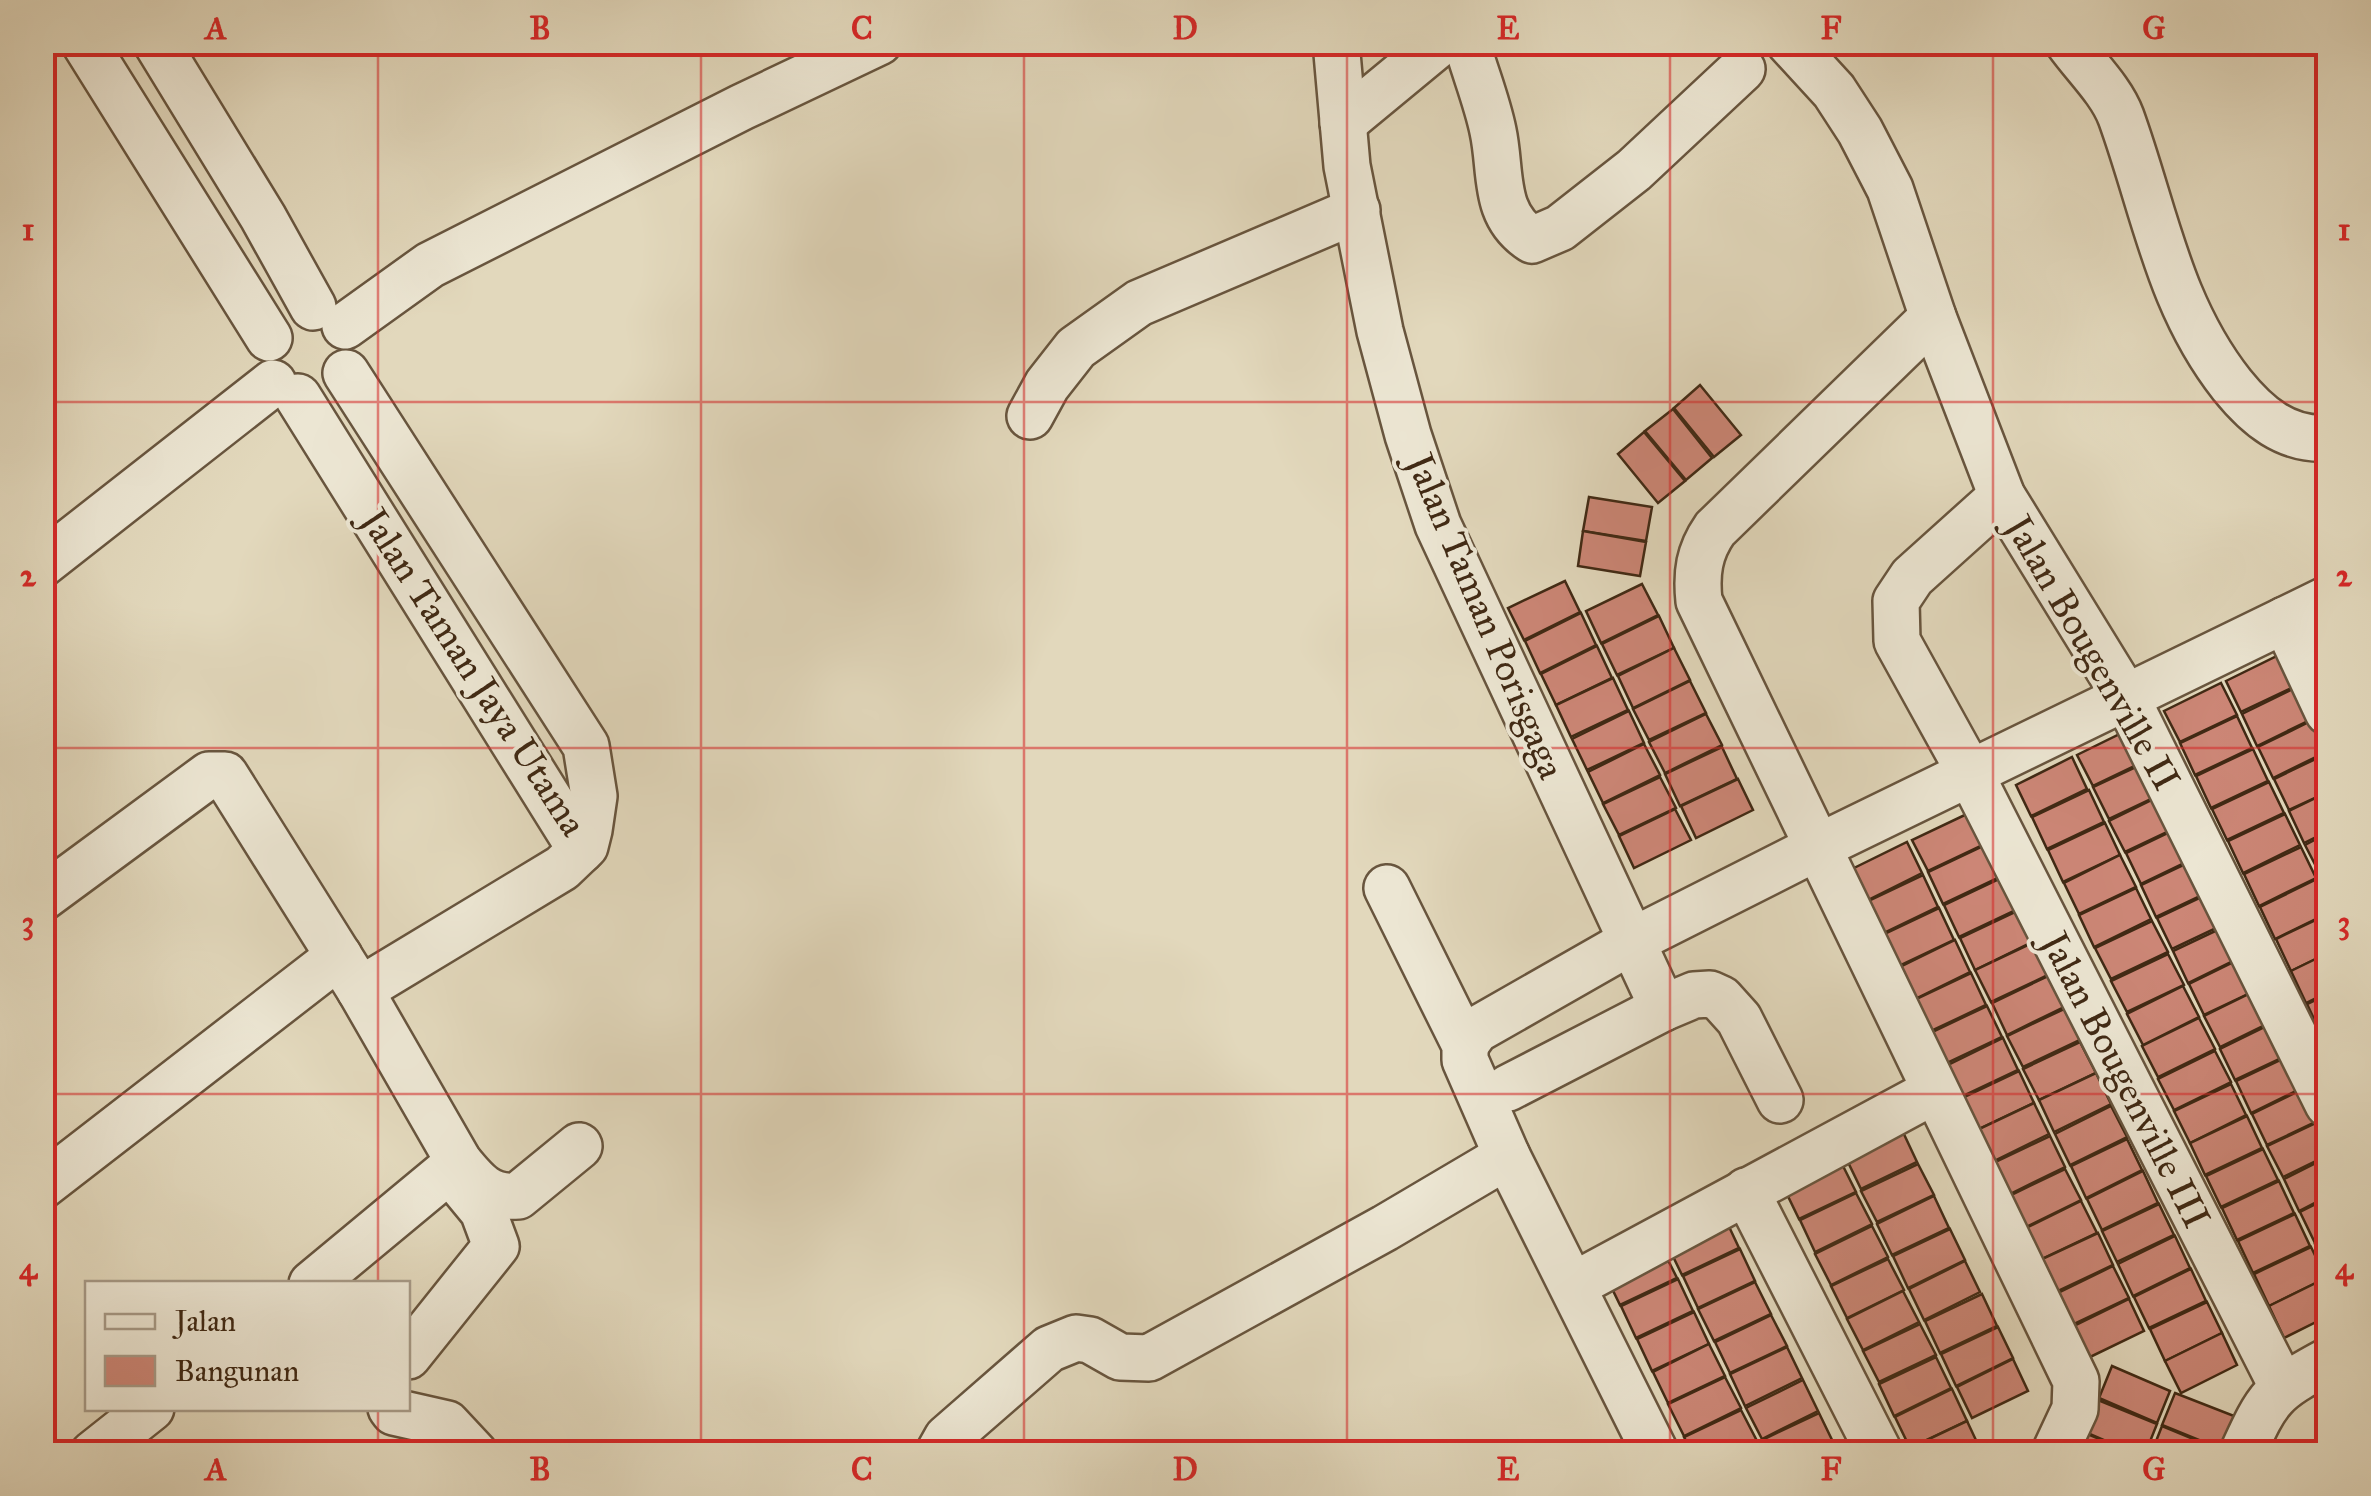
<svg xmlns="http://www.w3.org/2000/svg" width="2371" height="1496" viewBox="0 0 2371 1496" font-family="'IM FELL Great Primer',serif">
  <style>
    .building { fill: #cc8676; stroke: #402914; stroke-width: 2.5 }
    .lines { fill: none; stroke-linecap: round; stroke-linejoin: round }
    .minor-casing { stroke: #68553e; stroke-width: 50 }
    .minor { stroke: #ece6d3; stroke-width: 45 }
    .grid { fill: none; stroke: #d62828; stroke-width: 2.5; stroke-opacity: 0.55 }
    .labels { text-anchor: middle; stroke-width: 8; stroke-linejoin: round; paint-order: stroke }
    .street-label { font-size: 38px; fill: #402914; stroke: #ece6d3 }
    .neatline { fill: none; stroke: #d62828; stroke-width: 4 }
    .grid-label { font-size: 32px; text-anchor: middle; font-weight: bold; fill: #d62828 }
  </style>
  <rect width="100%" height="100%" fill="#e2d8bc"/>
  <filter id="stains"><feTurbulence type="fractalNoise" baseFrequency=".002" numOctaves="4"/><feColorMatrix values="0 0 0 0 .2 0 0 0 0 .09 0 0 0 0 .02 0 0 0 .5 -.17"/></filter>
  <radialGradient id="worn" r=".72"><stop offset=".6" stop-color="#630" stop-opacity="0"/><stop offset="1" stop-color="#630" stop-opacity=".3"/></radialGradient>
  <g class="building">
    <path d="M1700,385L1741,435L1714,457L1674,408Z"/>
    <path d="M1673,409L1712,458L1686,480L1645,431Z"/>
    <path d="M1644,432L1685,481L1658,503L1618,454Z"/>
    <path d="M1589,497L1652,507L1646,541L1583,531Z"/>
    <path d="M1583,531L1646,542L1640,576L1578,566Z"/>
    <path d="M1565,581L1580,612L1524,640L1508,608Z"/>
    <path d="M1642,584L1658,615L1601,643L1586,611Z"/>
    <path d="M2328,607V676L2302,620Z"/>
    <path d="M1581,613L1596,645L1540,673L1525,641Z"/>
    <path d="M1659,616L1674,648L1617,675L1602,644Z"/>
    <path d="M1597,646L1612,678L1556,705L1541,674Z"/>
    <path d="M1674,648L1690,680L1633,708L1618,676Z"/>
    <path d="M2283,653L2298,685L2241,712L2226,681Z"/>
    <path d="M1613,678L1628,710L1571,737L1556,705Z"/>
    <path d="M1690,681L1706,713L1649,740L1633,709Z"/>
    <path d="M2221,683L2237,715L2180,742L2164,711Z"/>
    <path d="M2299,686L2314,718L2257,746L2242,714Z"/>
    <path d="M1629,711L1644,743L1587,770L1572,739Z"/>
    <path d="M1706,714L1722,745L1665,773L1649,742Z"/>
    <path d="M2237,716L2252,748L2195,775L2180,743Z"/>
    <path d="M2315,719L2328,751L2273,778L2258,747Z"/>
    <path d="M2134,727L2149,759L2093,786L2077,755Z"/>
    <path d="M1644,744L1660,775L1603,803L1588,772Z"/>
    <path d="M1722,747L1737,779L1680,806L1665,774Z"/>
    <path d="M2253,749L2268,781L2211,808L2196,776Z"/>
    <path d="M2328,753V792L2289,810L2274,779Z"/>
    <path d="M2072,757L2087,789L2031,816L2016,785Z"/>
    <path d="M2151,760L2166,792L2109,819L2093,787Z"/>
    <path d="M1660,777L1676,808L1619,835L1603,804Z"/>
    <path d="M1738,779L1753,810L1696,838L1681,806Z"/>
    <path d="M2269,782L2284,813L2227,840L2212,809Z"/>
    <path d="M2089,790L2104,822L2047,849L2032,817Z"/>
    <path d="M2328,792V831L2304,843L2289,811Z"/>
    <path d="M2166,793L2182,825L2125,852L2109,821Z"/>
    <path d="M1675,809L1691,840L1634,868L1619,836Z"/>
    <path d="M1969,813L1985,844L1928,871L1912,840Z"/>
    <path d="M2285,814L2300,845L2243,873L2228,841Z"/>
    <path d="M2105,823L2120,855L2063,882L2048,850Z"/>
    <path d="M2182,826L2197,857L2141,884L2126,853Z"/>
    <path d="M2328,833V872L2321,876L2305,845Z"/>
    <path d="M1907,842L1922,873L1866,901L1850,870Z"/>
    <path d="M1985,845L2000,877L1943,904L1928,872Z"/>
    <path d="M2301,847L2316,878L2259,906L2244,874Z"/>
    <path d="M2120,855L2136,887L2079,914L2064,883Z"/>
    <path d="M2198,858L2213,890L2156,917L2141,885Z"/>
    <path d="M1923,875L1938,907L1882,934L1866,902Z"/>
    <path d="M2001,878L2016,910L1959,937L1944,905Z"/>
    <path d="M2317,879L2328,904V913L2275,939L2260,907Z"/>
    <path d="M2136,888L2151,919L2094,947L2079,915Z"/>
    <path d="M2214,891L2229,922L2172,949L2157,918Z"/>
    <path d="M1939,908L1954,940L1897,967L1882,935Z"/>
    <path d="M2017,911L2032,942L1975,970L1960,938Z"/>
    <path d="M2328,914V953L2291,971L2276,939Z"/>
    <path d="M2152,921L2168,952L2111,979L2095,948Z"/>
    <path d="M2230,924L2245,955L2188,983L2173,951Z"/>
    <path d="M1955,940L1970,972L1913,1000L1898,968Z"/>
    <path d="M2032,943L2048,975L1991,1002L1975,970Z"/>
    <path d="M2328,953V992L2306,1003L2291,971Z"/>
    <path d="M2168,954L2184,985L2127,1012L2111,981Z"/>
    <path d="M2246,956L2261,988L2204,1015L2189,984Z"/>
    <path d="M1971,973L1986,1005L1929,1032L1914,1000Z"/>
    <path d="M2048,976L2064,1007L2007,1035L1992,1003Z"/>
    <path d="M2183,986L2199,1017L2143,1045L2127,1014Z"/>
    <path d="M2261,988L2277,1019L2220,1047L2204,1016Z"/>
    <path d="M2328,994V1033L2322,1036L2307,1004Z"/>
    <path d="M1987,1006L2002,1037L1945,1064L1930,1033Z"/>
    <path d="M2064,1009L2080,1040L2023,1067L2007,1036Z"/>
    <path d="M2199,1018L2215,1049L2158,1077L2142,1046Z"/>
    <path d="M2277,1021L2292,1053L2235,1080L2220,1049Z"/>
    <path d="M2003,1038L2018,1070L1961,1097L1946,1066Z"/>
    <path d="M2080,1042L2096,1073L2039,1100L2023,1069Z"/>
    <path d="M2215,1051L2231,1082L2174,1110L2158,1079Z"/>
    <path d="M2293,1054L2308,1085L2251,1113L2236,1081Z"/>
    <path d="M2019,1071L2034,1103L1977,1130L1962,1098Z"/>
    <path d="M2096,1073L2111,1104L2054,1132L2039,1100Z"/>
    <path d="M2231,1084L2246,1115L2190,1143L2174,1111Z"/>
    <path d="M2309,1086L2324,1118L2267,1145L2252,1114Z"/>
    <path d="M2034,1103L2049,1134L1992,1162L1977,1130Z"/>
    <path d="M2111,1106L2127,1137L2070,1165L2055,1134Z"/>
    <path d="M2247,1116L2262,1148L2205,1175L2190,1143Z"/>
    <path d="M2324,1119L2328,1127V1155L2283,1177L2267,1146Z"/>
    <path d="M1902,1130L1917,1162L1861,1189L1846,1158Z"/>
    <path d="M2050,1136L2065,1167L2008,1195L1993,1163Z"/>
    <path d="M2127,1139L2142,1170L2086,1198L2071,1166Z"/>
    <path d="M2263,1149L2278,1180L2221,1207L2206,1176Z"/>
    <path d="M2328,1157V1196L2299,1211L2284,1179Z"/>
    <path d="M1840,1160L1856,1192L1799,1219L1784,1188Z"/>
    <path d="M1918,1164L1934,1195L1877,1222L1861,1191Z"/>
    <path d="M2065,1169L2081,1200L2024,1228L2009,1196Z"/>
    <path d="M2143,1171L2158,1203L2102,1230L2087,1199Z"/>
    <path d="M2279,1181L2294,1213L2237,1240L2222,1208Z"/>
    <path d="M1856,1193L1872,1224L1815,1252L1800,1220Z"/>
    <path d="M1934,1196L1949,1228L1892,1255L1877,1224Z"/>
    <path d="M2328,1198V1237L2315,1243L2300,1212Z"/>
    <path d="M2081,1201L2097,1233L2040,1260L2024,1229Z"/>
    <path d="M2159,1204L2174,1235L2117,1262L2102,1231Z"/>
    <path d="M2295,1214L2310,1246L2253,1273L2238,1241Z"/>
    <path d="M1724,1216L1739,1248L1682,1275L1667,1244Z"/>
    <path d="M1872,1226L1888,1257L1831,1285L1815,1254Z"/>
    <path d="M1950,1229L1965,1260L1908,1288L1893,1256Z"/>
    <path d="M2098,1233L2113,1265L2056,1292L2040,1260Z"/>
    <path d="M2175,1236L2190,1268L2133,1296L2118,1264Z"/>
    <path d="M2328,1238V1271L2315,1244Z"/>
    <path d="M1661,1246L1677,1278L1620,1305L1605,1274Z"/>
    <path d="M2311,1247L2326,1278L2269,1306L2254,1274Z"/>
    <path d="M1740,1249L1755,1281L1698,1308L1683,1276Z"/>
    <path d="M1888,1259L1904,1290L1847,1318L1831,1286Z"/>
    <path d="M1965,1261L1980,1292L1924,1320L1909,1289Z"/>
    <path d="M2113,1266L2129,1298L2072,1325L2056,1294Z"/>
    <path d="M2191,1269L2206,1301L2149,1328L2134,1297Z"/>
    <path d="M2326,1278L2328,1316L2284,1338L2269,1306Z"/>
    <path d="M1678,1279L1693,1311L1636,1338L1621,1306Z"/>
    <path d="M1755,1282L1771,1314L1714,1341L1698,1309Z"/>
    <path d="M1903,1291L1919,1322L1863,1350L1847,1319Z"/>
    <path d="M1982,1294L1997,1326L1940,1353L1925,1321Z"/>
    <path d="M2129,1299L2144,1331L2088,1358L2072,1327Z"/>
    <path d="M2207,1302L2222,1333L2165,1361L2150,1329Z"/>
    <path d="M1694,1312L1709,1344L1652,1371L1637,1339Z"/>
    <path d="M1771,1315L1787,1346L1730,1373L1715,1342Z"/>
    <path d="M1920,1324L1936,1355L1879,1382L1863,1351Z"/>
    <path d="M1998,1327L2013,1358L1956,1386L1941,1354Z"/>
    <path d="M2222,1333L2237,1365L2181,1393L2165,1361Z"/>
    <path d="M1709,1344L1725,1376L1668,1403L1653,1372Z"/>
    <path d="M1787,1347L1802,1378L1745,1406L1730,1374Z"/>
    <path d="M1936,1357L1951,1388L1894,1416L1879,1384Z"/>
    <path d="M2013,1359L2028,1391L1972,1418L1957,1387Z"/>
    <path d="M2112,1366L2170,1391L2157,1423L2099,1398Z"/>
    <path d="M1725,1377L1741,1408L1684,1436L1668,1404Z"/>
    <path d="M1803,1380L1818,1411L1762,1439L1746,1408Z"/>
    <path d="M1952,1389L1967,1421L1910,1448L1895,1417Z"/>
    <path d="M2175,1393L2234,1416L2221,1449L2162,1425Z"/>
    <path d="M2098,1400L2157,1424L2145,1454H2136L2085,1432Z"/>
    <path d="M1741,1410L1757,1441L1731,1454H1693L1684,1437Z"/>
    <path d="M1819,1413L1834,1444L1815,1454H1768L1762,1440Z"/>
    <path d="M1967,1421L1982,1453L1913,1454L1910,1448Z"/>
    <path d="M2162,1426L2220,1450L2219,1454H2151Z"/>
    <path d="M2085,1433L2136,1454H2076Z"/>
  </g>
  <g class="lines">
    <defs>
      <g id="minor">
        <path d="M84,42L269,338"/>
        <path d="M156,42L263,217L313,307"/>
        <path d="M1336,42L1347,166L1380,331L1408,435L1438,525L1663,1008"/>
        <path d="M1464,42L1470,54C1478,80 1488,106 1493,131C1502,172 1492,214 1532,240L1560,228L1634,170L1742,69"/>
        <path d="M1789,42L1834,91L1860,131L1890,189L1933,317L2002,496L2127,699L2328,1104"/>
        <path d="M2068,42C2085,66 2111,90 2121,117C2155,211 2168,304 2232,385C2257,416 2286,441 2328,438"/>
        <path d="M1343,123L1441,42"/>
        <path d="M1933,317L1715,529C1699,552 1696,573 1699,601L2076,1381L2075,1409L2054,1454"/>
        <path d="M345,326L430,265L742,107L879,42"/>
        <path d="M346,373L586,746L594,796L589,830L585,846L562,868L360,990"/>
        <path d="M298,397L581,850"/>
        <path d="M1030,416L1047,385L1076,348L1139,303L1357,210"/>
        <path d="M2002,496L1912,577L1896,601L1897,641L1970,773L2282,1386"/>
        <path d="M42,564L273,383"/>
        <path d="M2285,620L2328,712"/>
        <path d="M1387,888L1465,1045V1060L1507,1156L1656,1454"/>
        <path d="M42,898L209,775H225L360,990L459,1162C476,1183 489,1199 518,1196L579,1146"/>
        <path d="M1465,1045L1476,1030L1632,941L1816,848L2328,599"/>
        <path d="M1508,1088L1663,1008L1694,995L1710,994L1721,999L1739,1019L1780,1100"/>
        <path d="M42,1186L339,956"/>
        <path d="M1746,1191L1880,1454"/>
        <path d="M312,1284L459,1162"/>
        <path d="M1574,1285L1934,1091"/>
        <path d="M408,1356L496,1246L483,1211L455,1177"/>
        <path d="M391,1408L394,1412L447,1424L475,1454"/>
        <path d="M93,1454L151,1408"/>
        <path d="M938,1454L947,1438L1049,1349L1076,1338L1090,1340L1120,1357L1149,1358L1385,1228L1507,1156"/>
        <path d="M2242,1454C2269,1395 2271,1392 2328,1361"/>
      </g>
    </defs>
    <use href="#minor" class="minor-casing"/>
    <use href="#minor" class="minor"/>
  </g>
  <path class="grid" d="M378,42V1284M701,42V1454M1024,42V1454M1347,42V1454M1670,42V1454M1993,42V1454M42,402H2328M42,748H2328M42,1094H2328M378,1408V1454"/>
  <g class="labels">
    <g class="street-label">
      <text transform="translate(1486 616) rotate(67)" y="13">Jalan Taman Porisgaga</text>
      <text transform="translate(2093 653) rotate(60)" y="13">Jalan Bougenville II</text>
      <text transform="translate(474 672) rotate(57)" y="13">Jalan Taman Jaya Utama</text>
      <text transform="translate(2126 1080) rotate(63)" y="13">Jalan Bougenville III</text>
    </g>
  </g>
  <rect width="2371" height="1496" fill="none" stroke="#e2d8bc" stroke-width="110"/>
  <rect x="85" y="1281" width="325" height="130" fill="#ece6d3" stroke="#a79a87" stroke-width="2.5"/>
  <rect x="105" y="1314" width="50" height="15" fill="#ece6d3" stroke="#a79a87" stroke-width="2.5"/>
  <text x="175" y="1331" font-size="30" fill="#402914">Jalan</text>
  <rect x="105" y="1356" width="50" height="30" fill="#cc8676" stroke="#a79a87" stroke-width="2.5"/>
  <text x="175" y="1381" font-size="30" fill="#402914">Bangunan</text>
  <rect x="55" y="55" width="2261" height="1386" class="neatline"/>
  <g class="grid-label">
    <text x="216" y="39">A</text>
    <text x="540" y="39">B</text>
    <text x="862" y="39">C</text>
    <text x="1185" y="39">D</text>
    <text x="1508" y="39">E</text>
    <text x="1831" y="39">F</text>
    <text x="2154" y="39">G</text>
    <text x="28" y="240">1</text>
    <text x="2344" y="240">1</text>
    <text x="28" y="586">2</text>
    <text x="2344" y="586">2</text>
    <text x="28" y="933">3</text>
    <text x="2344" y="933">3</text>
    <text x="28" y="1279">4</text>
    <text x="2344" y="1279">4</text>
    <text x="216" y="1480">A</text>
    <text x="540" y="1480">B</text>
    <text x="862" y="1480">C</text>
    <text x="1185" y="1480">D</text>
    <text x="1508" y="1480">E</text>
    <text x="1831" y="1480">F</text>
    <text x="2154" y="1480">G</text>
  </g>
  <rect width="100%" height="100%" filter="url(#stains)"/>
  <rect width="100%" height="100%" fill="url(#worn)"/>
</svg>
